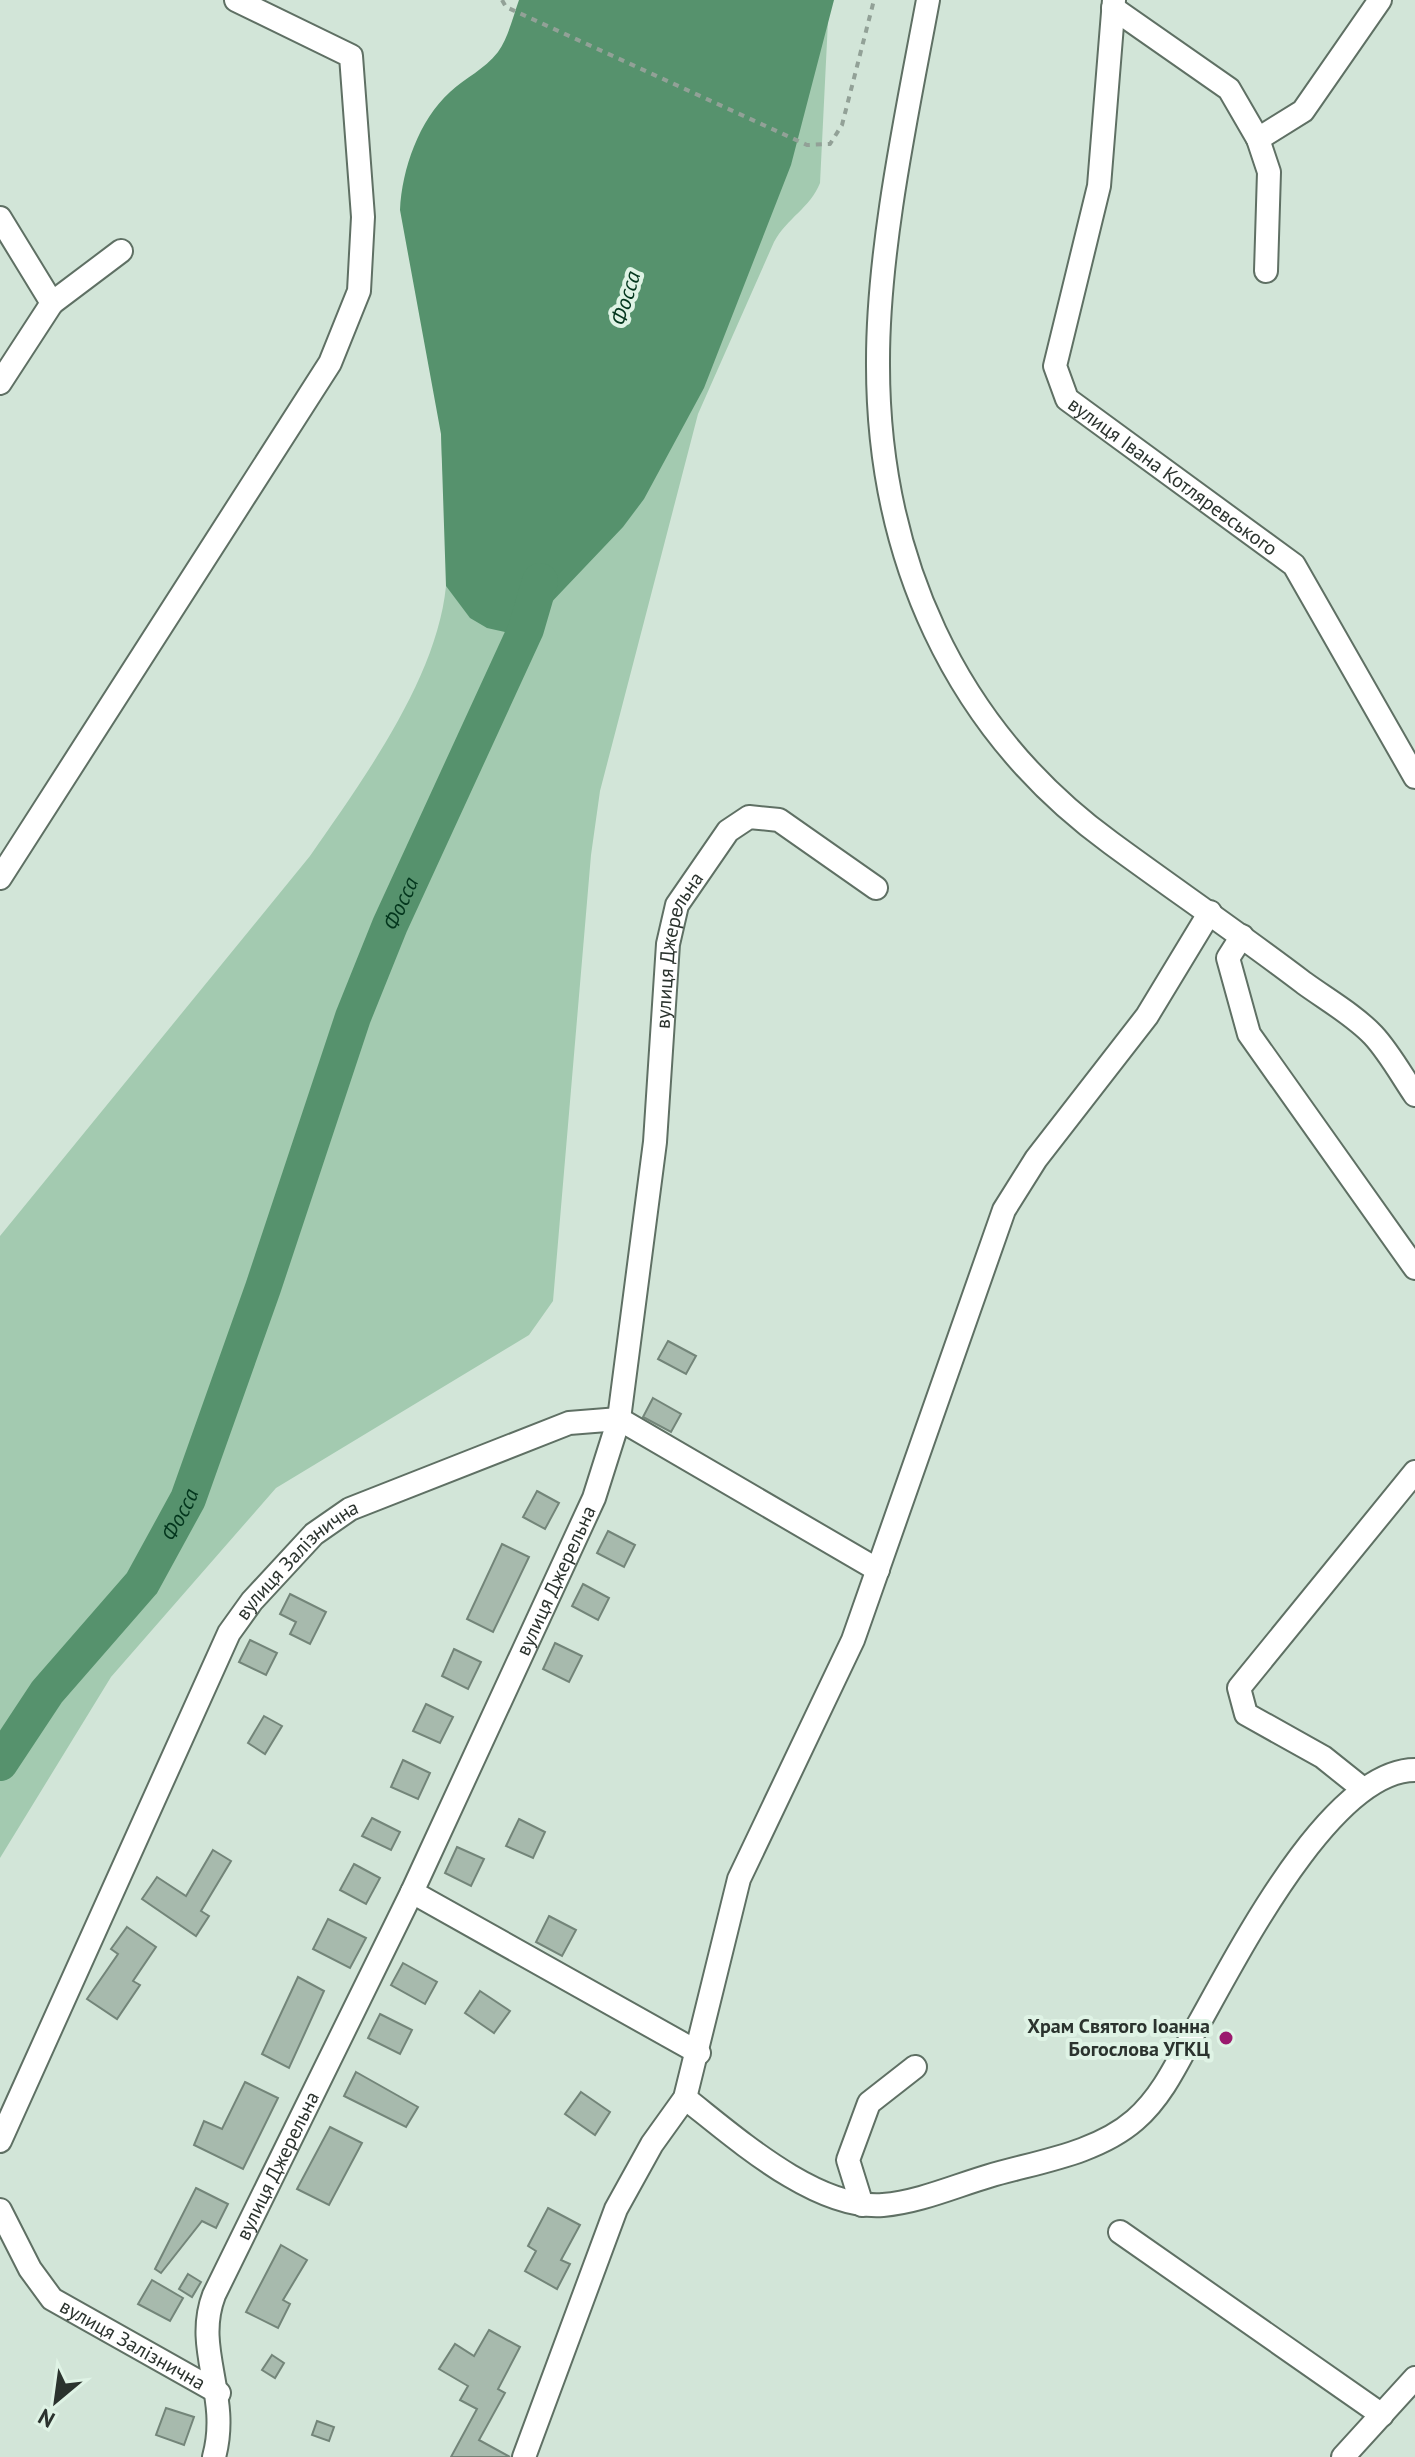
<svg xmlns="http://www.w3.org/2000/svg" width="1415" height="2457" viewBox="0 0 1415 2457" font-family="'PT Sans',sans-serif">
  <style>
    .green { fill: #a3cab0 }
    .water { fill: #56926d }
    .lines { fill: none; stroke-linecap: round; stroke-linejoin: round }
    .river { stroke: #56926d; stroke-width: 36 }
    .building { fill: #a7baad; stroke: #738579; stroke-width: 2 }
    .minor-casing { stroke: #5f7064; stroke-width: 26 }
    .path { stroke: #92a197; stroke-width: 4; stroke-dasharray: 6 6; stroke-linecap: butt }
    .minor { stroke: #fff; stroke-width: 22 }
    .poi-dot { fill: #9a196e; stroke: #dff3e5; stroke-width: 3 }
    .labels { text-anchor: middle; stroke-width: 8; stroke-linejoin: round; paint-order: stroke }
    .street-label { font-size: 20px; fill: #2b332e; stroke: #dff3e5 }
    .poi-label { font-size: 20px; font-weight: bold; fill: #2b332e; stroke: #dff3e5; text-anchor: end }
    .water-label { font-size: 22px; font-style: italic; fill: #03361d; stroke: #dff3e5 }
  </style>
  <rect width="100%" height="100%" fill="#d2e5d8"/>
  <path class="green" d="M828,21L820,183C810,208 787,218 774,242L698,414L600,791L591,855L553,1301L529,1335L276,1488L111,1677L0,1858V1236L310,856C362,781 437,679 446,586C450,537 442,483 441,434Z"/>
  <path class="water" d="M519,0H834L791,165L704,388L644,499L623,527L526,629L505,632L487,628L470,618L446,586L441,434L400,210C402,169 419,120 450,92C466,77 484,70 498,52C508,38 513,17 519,0Z"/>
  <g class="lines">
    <path class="river" id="s1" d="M0,1763L47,1692L142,1583L188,1499L263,1288L353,1017L390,925L526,629L540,581"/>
  </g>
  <g class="building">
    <path d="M668,1341L696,1356L686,1374L658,1359Z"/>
    <path d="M653,1398L681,1414L671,1432L643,1417Z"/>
    <path d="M537,1491L559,1503L545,1529L523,1517Z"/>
    <path d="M608,1531L635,1545L624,1567L597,1553Z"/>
    <path d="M502,1544L529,1557L493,1632L467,1619Z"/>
    <path d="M583,1584L609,1598L598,1620L572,1606Z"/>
    <path d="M290,1594L326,1612L310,1644L290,1634L296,1622L280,1614Z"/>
    <path d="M250,1640L277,1653L266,1675L239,1662Z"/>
    <path d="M555,1643L582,1656L569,1682L543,1669Z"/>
    <path d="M454,1649L481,1662L468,1689L442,1676Z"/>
    <path d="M426,1704L453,1717L440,1743L413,1731Z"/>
    <path d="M264,1716L282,1726L265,1754L248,1743Z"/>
    <path d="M403,1760L430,1773L418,1799L391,1787Z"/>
    <path d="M372,1818L400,1832L391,1850L362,1836Z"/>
    <path d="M519,1819L545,1832L533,1858L506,1846Z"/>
    <path d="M457,1847L484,1859L471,1886L445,1873Z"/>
    <path d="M213,1850L231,1861L201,1911L209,1916L196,1936L142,1899L157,1877L186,1896Z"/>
    <path d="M354,1864L380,1878L366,1904L340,1890Z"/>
    <path d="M549,1916L576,1930L562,1956L536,1942Z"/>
    <path d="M328,1919L366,1938L350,1968L313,1949Z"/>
    <path d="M127,1927L156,1947L133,1981L140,1985L117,2019L87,1999L118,1954L111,1949Z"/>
    <path d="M403,1963L437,1982L425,2004L391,1985Z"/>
    <path d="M298,1977L324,1991L289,2068L262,2054Z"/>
    <path d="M480,1991L510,2011L494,2033L465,2013Z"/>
    <path d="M380,2014L412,2030L400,2054L368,2038Z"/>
    <path d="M356,2072L418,2107L406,2127L344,2096Z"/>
    <path d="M245,2082L278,2098L243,2169L194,2145L204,2121L222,2129Z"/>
    <path d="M581,2092L610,2112L595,2135L565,2114Z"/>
    <path d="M330,2127L362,2143L329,2205L297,2189Z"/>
    <path d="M196,2188L228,2204L216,2228L202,2221L161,2273L155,2269Z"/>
    <path d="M548,2208L580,2225L561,2260L570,2264L557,2289L525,2271L536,2251L528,2246Z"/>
    <path d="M281,2245L307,2260L283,2300L290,2304L278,2328L246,2312Z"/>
    <path d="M188,2274L201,2282L192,2297L179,2289Z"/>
    <path d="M152,2280L183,2298L170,2321L138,2304Z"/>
    <path d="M489,2330L520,2347L498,2389L505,2393L479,2440L510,2457H451L477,2409L460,2400L468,2386L439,2369L455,2344L474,2356Z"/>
    <path d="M272,2355L284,2363L275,2378L262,2370Z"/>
    <path d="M166,2408L194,2417L184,2445L156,2435Z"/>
    <path d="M317,2421L334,2427L329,2441L312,2435Z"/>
  </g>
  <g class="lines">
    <defs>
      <g id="minor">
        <path d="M928,0C907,113 878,247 878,361C877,554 953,728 1111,843C1175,890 1241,935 1304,983C1326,999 1354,1015 1373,1035C1389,1052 1402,1076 1415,1095"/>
        <path id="s2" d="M1114,0L1099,186L1055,366L1067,399L1294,565L1415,777"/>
        <path d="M1113,8L1229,89L1258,139L1269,172L1266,271"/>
        <path d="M1258,139L1303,111L1380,0"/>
        <path d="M0,218L52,303L0,383"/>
        <path d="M52,303L121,251"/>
        <path d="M0,878L330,363L359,291L363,217L351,56L236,0"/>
        <path d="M1242,936L1228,958L1249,1034L1415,1268"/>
        <path d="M1363,1789L1323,1757L1246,1714L1239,1688L1415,1472"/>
        <path d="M412,1892L699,2053"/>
        <path d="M685,2098C736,2138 816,2210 883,2205C919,2202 955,2186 989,2176C1036,2162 1096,2154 1135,2120C1164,2095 1180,2057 1198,2025C1236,1958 1330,1770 1415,1770"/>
        <path id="s3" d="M0,2141L229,1633L252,1601L314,1534L350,1509L569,1423L619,1419L878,1570"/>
        <path d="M862,2205L848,2160L869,2103L915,2067"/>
        <path id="s4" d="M0,2210L30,2269L52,2299L219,2393"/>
        <path d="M1120,2232L1382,2415"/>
        <path id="s5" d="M214,2457C231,2395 193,2350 214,2295L412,1892L594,1498L619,1419L655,1142L668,944L677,905L728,831L749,817L779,820L876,888"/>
        <path d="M524,2457L616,2209L652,2144L685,2098L739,1879L853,1640L1004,1210L1036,1159L1147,1016L1210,912"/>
        <path d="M1343,2457L1415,2378"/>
      </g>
    </defs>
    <use href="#minor" class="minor-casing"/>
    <path class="path" d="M502,0L506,7L807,145L830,144L842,125L874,0"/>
    <use href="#minor" class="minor"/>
  </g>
  <circle class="poi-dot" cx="1226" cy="2038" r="8"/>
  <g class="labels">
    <g class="street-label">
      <text dy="7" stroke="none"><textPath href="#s2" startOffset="538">вулиця Івана Котляревського</textPath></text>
      <text dy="7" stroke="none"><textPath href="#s5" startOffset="1604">вулиця Джерельна</textPath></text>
      <text dy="7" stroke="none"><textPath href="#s3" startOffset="658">вулиця Залізнична</textPath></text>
      <text dy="7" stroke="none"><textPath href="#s5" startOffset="956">вулиця Джерельна</textPath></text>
      <text dy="7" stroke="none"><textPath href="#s5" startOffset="308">вулиця Джерельна</textPath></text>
      <text dy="7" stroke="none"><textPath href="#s4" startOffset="196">вулиця Залізнична</textPath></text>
    </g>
    <g class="poi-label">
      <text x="1210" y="2033">Храм Святого Іоанна<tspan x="1210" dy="23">Богослова УГКЦ</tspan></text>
    </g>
    <g class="water-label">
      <text transform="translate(625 298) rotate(-73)" y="8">Фосса</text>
      <text dy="8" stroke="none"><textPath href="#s1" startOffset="958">Фосса</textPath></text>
      <text dy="8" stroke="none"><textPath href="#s1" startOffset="308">Фосса</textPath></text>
    </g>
  </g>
  <g transform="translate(56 2401) rotate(209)" stroke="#dff3e5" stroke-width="6" paint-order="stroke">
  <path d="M0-6L14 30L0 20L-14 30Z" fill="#2b332e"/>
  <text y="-12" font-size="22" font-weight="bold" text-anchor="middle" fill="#2b332e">N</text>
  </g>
</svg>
